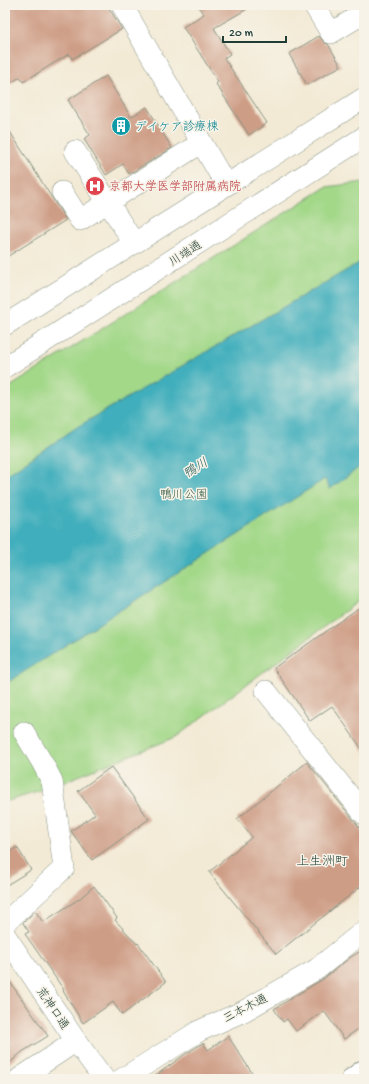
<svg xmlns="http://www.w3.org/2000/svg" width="369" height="1084" viewBox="0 0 369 1084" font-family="'Gochi Hand','Klee One',sans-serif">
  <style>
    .green { fill: #a3d889; stroke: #618a5e }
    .water { fill: #40aebc; stroke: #307678 }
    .building { fill: #ce9d86 }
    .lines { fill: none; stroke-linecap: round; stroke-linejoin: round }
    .minor-casing { stroke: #899484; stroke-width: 22 }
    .major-casing { stroke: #899484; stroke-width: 24 }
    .minor { stroke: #fff; stroke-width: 21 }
    .major { stroke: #fff; stroke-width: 22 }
    .labels { text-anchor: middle; stroke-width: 3; stroke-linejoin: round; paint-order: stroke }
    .culture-label { font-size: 12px; fill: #0d838f; stroke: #f7f3e8; text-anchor: start }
    .health-label { font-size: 12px; fill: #be3a42; stroke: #f7f3e8; text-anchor: start }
    .street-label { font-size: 12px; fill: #1f3d34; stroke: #f7f3e8 }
    .park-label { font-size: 12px; fill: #395c45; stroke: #f7f3e8 }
    .water-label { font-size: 13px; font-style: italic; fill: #295f5d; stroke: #f7f3e8 }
    .neighbourhood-label { font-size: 13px; fill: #1f3d34; stroke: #f7f3e8 }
  </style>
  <rect width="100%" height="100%" fill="#f7f3e8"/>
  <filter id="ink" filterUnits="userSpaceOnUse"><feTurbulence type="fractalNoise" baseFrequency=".025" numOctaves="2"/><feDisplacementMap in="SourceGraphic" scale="8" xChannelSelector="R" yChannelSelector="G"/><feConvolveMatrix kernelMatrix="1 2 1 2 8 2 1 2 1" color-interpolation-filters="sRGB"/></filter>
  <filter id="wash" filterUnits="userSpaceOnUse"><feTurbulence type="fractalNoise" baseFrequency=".012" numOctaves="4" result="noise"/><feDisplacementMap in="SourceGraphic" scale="16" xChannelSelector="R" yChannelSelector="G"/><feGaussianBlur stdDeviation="0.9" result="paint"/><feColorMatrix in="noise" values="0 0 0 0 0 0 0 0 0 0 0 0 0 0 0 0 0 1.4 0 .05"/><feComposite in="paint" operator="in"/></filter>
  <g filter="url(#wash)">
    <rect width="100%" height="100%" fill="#f3ead5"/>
    <path class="green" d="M364,182V597L176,737L41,791L5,802V390L326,187Z"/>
    <path class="water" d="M364,260V464L330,489L325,479L5,684V476L77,427Z"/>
    <g id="blocks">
      <g class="building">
        <path d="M5,5H107L122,29L72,59L69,54L23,82L20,77L5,87Z"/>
        <path d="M198,5H254L214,28L230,54L224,58L267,123L249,135L216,84L218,82L183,27L204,14Z"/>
        <path d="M319,36L325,43L328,44L341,66L307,85L289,54Z"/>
        <path d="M106,76L131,117L147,107L172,148L129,174L123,164L106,175L84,139L90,135L68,100Z"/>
        <path d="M5,124L66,220L5,258Z"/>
        <path d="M364,604V752L332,706L310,721L274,668Z"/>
        <path d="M307,762L364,833V884L276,954L209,872L252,837L237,819Z"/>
        <path d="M111,767L149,819L92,860L71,831L95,814L78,791Z"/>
        <path d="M17,847L31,870L5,886V855Z"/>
        <path d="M94,886L117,918L115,920L137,944L138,943L166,982L122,1015L113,1002L83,1023L63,991L64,990L25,934L29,932L23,923L35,911L43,922L79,899Z"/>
        <path d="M364,949V1025L344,1039L324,1011L296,1031L287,1019L283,1022L274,1009L323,979L351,957Z"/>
        <path d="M5,975L48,1036L22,1052L5,1067Z"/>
        <path d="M228,1036L256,1079H151L184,1055L203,1043L208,1050Z"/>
      </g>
    </g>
  </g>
  <g filter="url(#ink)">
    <use href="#blocks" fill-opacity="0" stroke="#899484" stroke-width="1"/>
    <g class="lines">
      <defs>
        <g id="minor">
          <path d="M122,5L226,185"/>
          <path d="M314,5L331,33L364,13"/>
          <path d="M75,151L134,243"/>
          <path d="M62,192L80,220L201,143"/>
          <path d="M5,325L364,98"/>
          <path d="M5,367L364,137"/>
          <path d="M266,691L364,814"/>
          <path d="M5,923L64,868L52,781L43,764L24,732"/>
          <path d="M5,935L76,1041L104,1079"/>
          <path d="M19,1079L76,1041"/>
          <path d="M122,1079L199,1031L244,1011L317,969L364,931"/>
        </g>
        <path id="major" d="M353,1079L364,1071"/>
      </defs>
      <use href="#minor" class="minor-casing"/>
      <use href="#major" class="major-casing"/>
      <use href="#minor" class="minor"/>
      <use href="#major" class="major"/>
    </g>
  </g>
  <defs>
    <symbol id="building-disc" viewBox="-11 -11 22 22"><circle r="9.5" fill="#0f9aa8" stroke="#f7f3e8"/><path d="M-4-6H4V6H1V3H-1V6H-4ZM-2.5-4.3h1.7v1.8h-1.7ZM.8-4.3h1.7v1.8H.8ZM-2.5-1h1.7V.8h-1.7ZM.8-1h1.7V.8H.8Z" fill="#fff"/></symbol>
    <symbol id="hospital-disc" viewBox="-11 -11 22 22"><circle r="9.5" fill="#e0444e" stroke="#f7f3e8"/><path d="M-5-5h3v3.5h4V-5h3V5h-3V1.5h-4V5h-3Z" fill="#fff"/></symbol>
  </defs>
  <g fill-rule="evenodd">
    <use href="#building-disc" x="110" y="115" width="22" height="22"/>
    <use href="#hospital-disc" x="84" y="175" width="22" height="22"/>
  </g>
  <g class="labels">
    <g class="culture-label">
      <text x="135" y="130">デイケア診療棟</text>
    </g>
    <g class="health-label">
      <text x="109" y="190">京都大学医学部附属病院</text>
    </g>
    <g class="street-label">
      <text transform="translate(185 253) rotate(-33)" y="4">川端通</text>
      <text transform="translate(53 1008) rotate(56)" y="4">荒神口通</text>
      <text transform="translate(245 1008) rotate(-27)" y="4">三本木通</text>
    </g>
    <g class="park-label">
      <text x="184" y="498">鴨川公園</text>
    </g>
    <g class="water-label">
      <text transform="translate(195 467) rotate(-32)" y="5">鴨川</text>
    </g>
    <g class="neighbourhood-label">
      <text x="322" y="865">上生洲町</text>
    </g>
  </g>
  <rect width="369" height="1084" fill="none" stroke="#f7f3e8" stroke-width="20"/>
  <path d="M223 36v6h63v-6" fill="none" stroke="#1f3d34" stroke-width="2"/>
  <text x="229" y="36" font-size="12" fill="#1f3d34" stroke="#f7f3e8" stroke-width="3" paint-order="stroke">20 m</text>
</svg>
